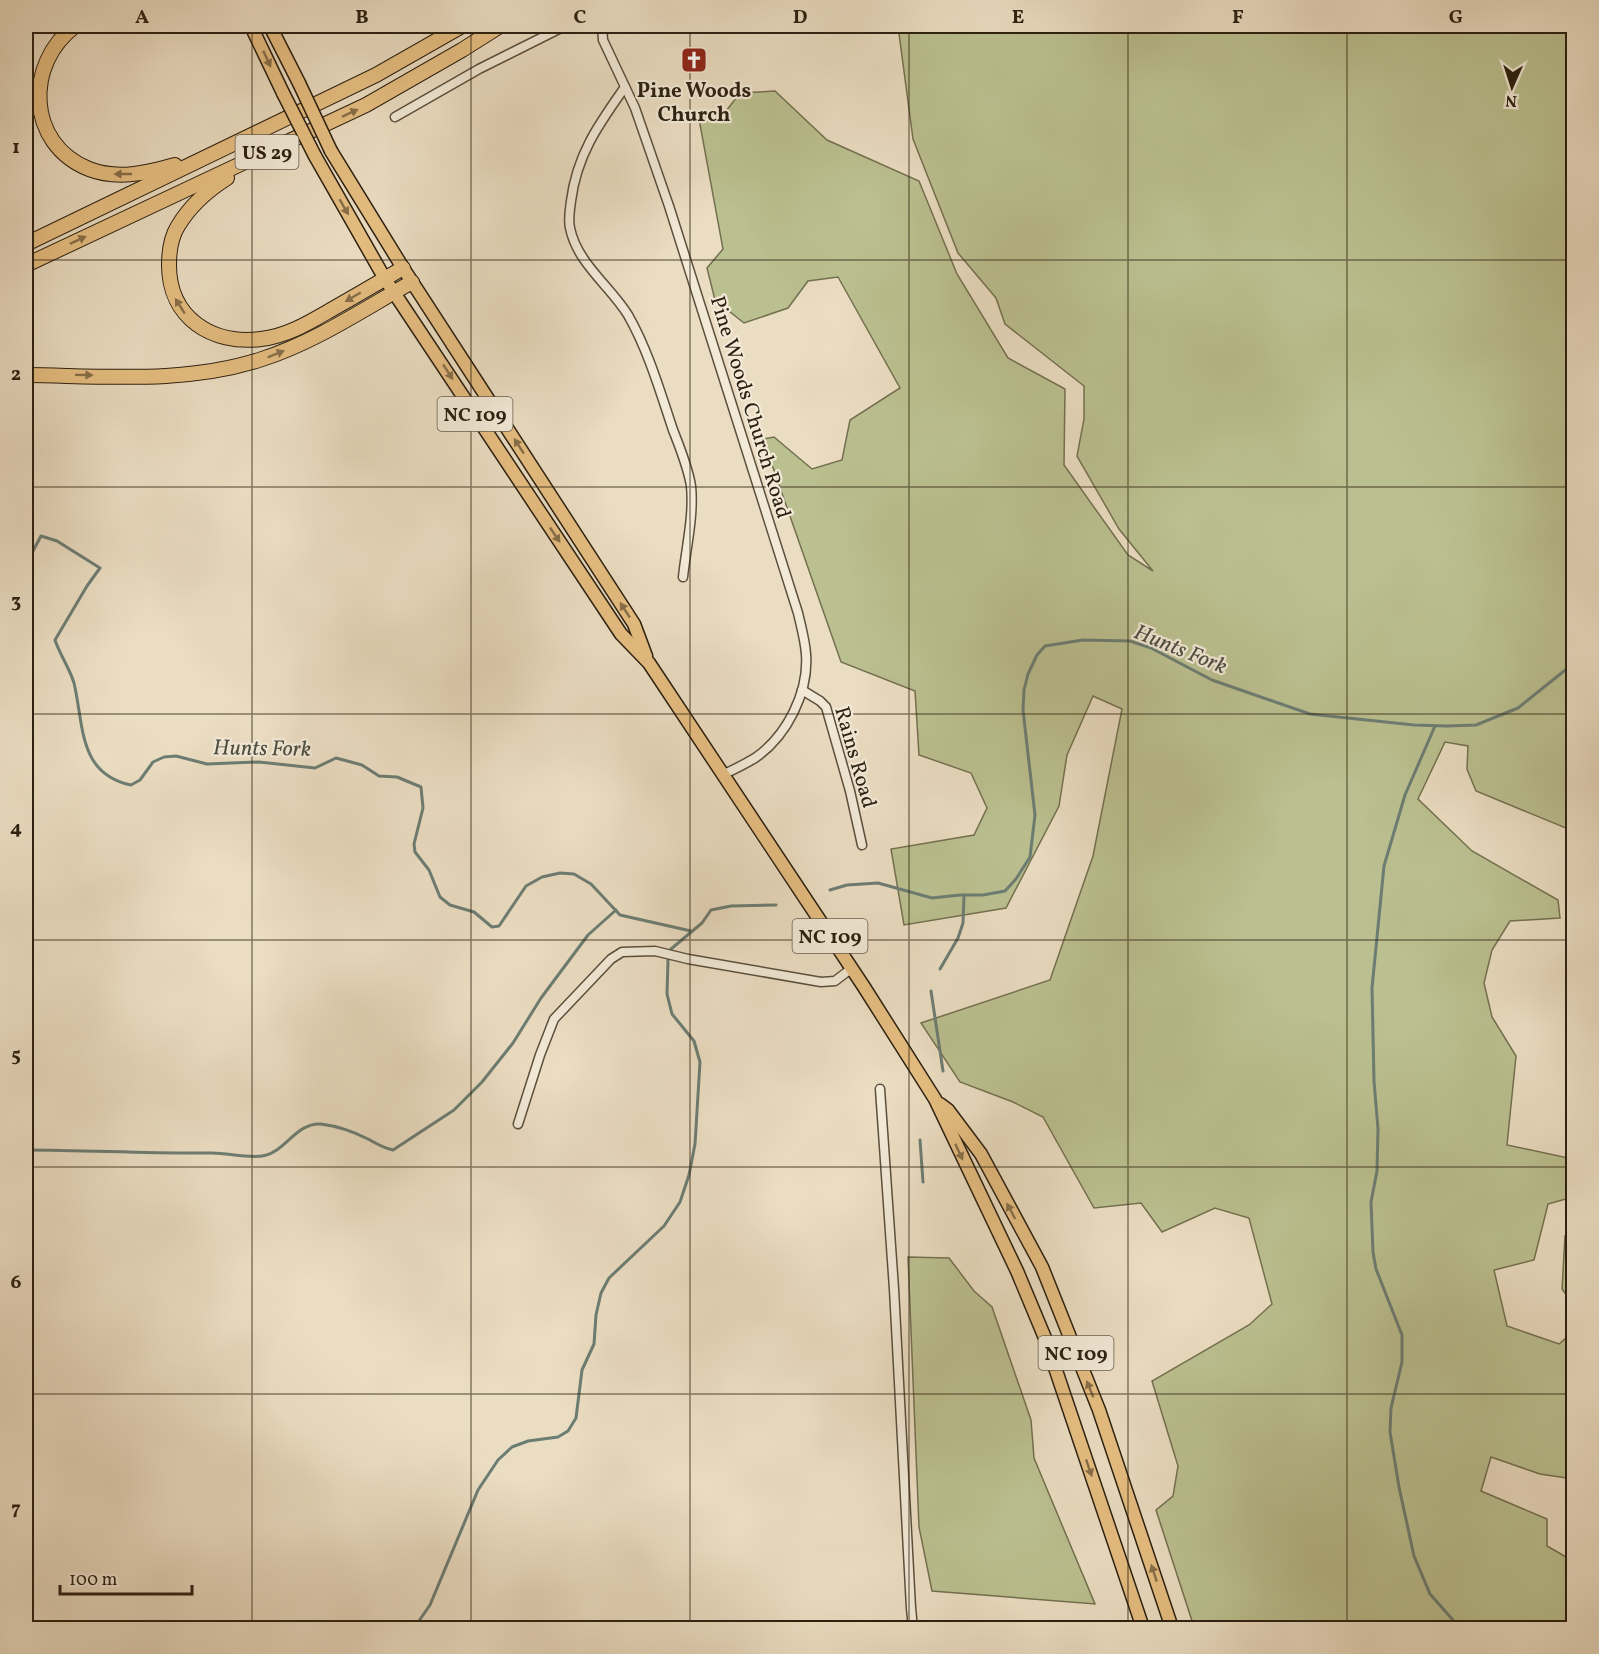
<svg xmlns="http://www.w3.org/2000/svg" width="1599" height="1654" viewBox="0 0 1599 1654" font-family="Vollkorn,serif">
  <style>
    .green { fill: #bbc090; stroke: #737050; stroke-width: 1.5 }
    .lines { fill: none; stroke-linecap: round; stroke-linejoin: round }
    .stream { stroke: #6c7d73; stroke-width: 3 }
    .minor-casing { stroke: #5b4f3d; stroke-width: 11 }
    .primary-casing { stroke: #2b2011; stroke-width: 15 }
    .trunk-casing { stroke: #2b2011; stroke-width: 16 }
    .minor { stroke: #f2e9d7; stroke-width: 8 }
    .primary { stroke: #e6be81; stroke-width: 12 }
    .trunk { stroke: #e6be81; stroke-width: 14 }
    .primary-bridge-casing { stroke: #2b2011; stroke-width: 15; stroke-linecap: butt }
    .primary-bridge { stroke: #e6be81; stroke-width: 12 }
    .oneway { fill: #886f49 }
    .grid { fill: none; stroke: #2b2011; stroke-width: 1.5; stroke-opacity: 0.55 }
    .labels { text-anchor: middle; stroke-width: 4.5; stroke-linejoin: round; paint-order: stroke }
    .shield { fill: #f2e9d7; stroke: #675c4c; stroke-width: 1.5 }
    .shield-label { font-size: 20px; font-weight: bold; fill: #2b2011 }
    .poi-label { font-size: 21px; font-weight: bold; fill: #2b2011; stroke: #f2e9d7 }
    .street-label { font-size: 21px; fill: #2b2011; stroke: #f2e9d7 }
    .water-label { font-size: 22px; font-style: italic; fill: #4c4e42; stroke: #f2e9d7 }
    .neatline { fill: none; stroke: #2b2011; stroke-width: 2 }
    .grid-label { font-size: 20px; text-anchor: middle; font-weight: bold; fill: #2b2011 }
  </style>
  <rect width="100%" height="100%" fill="#ebddc2"/>
  <filter id="stains"><feTurbulence type="fractalNoise" baseFrequency=".00333" numOctaves="4"/><feColorMatrix values="0 0 0 0 .2 0 0 0 0 .09 0 0 0 0 .02 0 0 0 .5 -.17"/></filter>
  <radialGradient id="worn" r=".72"><stop offset=".6" stop-color="#630" stop-opacity="0"/><stop offset="1" stop-color="#630" stop-opacity=".3"/></radialGradient>
  <g class="green">
    <path d="M898,26H1573V831L1476,791L1467,769L1468,746L1445,742L1418,799L1472,851L1558,900L1560,918L1510,921L1492,950L1484,983L1492,1017L1516,1056L1507,1145L1573,1159V1197L1548,1204L1534,1260L1494,1270L1507,1326L1559,1344L1573,1332V1479L1540,1474L1491,1457L1481,1491L1547,1519V1546L1573,1561V1628H1225L1194,1627L1156,1510L1173,1496L1178,1466L1152,1381L1249,1325L1272,1304L1249,1218L1215,1208L1162,1232L1141,1203L1094,1208L1043,1117L1013,1102L960,1082L921,1023L1050,980L1093,856L1122,709L1093,696L1067,755L1059,806L1006,908L904,925L891,849L974,835L987,808L971,773L919,755L915,691L841,662L763,439L774,437L812,469L842,460L850,420L900,388L838,277L808,281L788,308L744,323L715,300L707,268L723,249L699,119L726,111L740,93L775,91L827,140L919,181L957,274L1008,358L1065,389L1064,465L1128,555L1153,571L1119,529L1077,456L1084,419V386L1005,324L996,298L958,253L913,139Z"/>
    <path d="M1573,1230V1304L1562,1289L1565,1236Z"/>
    <path d="M908,1257L949,1258L974,1291L992,1307L1031,1420L1034,1458L1095,1604L932,1591L919,1527Z"/>
  </g>
  <g class="lines">
    <g class="stream">
      <path d="M26,564L41,536L57,541L100,568L87,586L55,640C60,655 70,669 74,683C84,725 78,774 131,785L140,780L153,762L164,757L176,756L207,764L259,762L315,768L336,758L362,765L379,776L397,777L421,787L423,808L414,844L415,852L429,870L440,897L450,905L474,912L492,927L499,926L526,886L542,877L560,873L574,874L591,884L620,915L691,931"/>
      <path d="M1435,726L1405,795L1384,866L1372,988L1374,1081L1378,1129L1377,1171L1371,1202L1373,1252L1376,1269L1402,1335V1362L1391,1408L1390,1432L1399,1487L1414,1556L1430,1594L1460,1628"/>
      <path d="M830,890L847,885L878,883L932,898L960,895H983L1005,891L1016,879L1030,857L1035,815L1023,710L1024,690L1028,674L1037,655L1045,646L1083,640L1130,641L1151,648L1212,680L1310,714L1414,725L1447,726L1476,725L1518,708L1574,663"/>
      <path d="M671,949L702,923L711,910L731,906L776,905"/>
      <path d="M940,969L958,938L963,923L964,895"/>
      <path d="M931,991L943,1071"/>
      <path d="M920,1140L923,1182"/>
      <path d="M26,1150C88,1150 150,1154 212,1153C228,1153 246,1158 262,1156C285,1153 296,1122 321,1124C337,1126 354,1132 368,1139C377,1144 383,1148 393,1150L454,1110L482,1082L513,1043L541,998L588,935L616,910"/>
      <path d="M414,1628L430,1605L478,1490L498,1460L512,1447L528,1441L558,1437L568,1431L576,1418L582,1370L594,1344L596,1315L601,1293L609,1278L664,1226L680,1202L689,1175L695,1144L700,1062L694,1041L672,1014L667,994L668,960"/>
    </g>
    <defs>
      <g id="minor">
        <path d="M602,26L603,40L635,108L669,206L798,613C801,626 805,640 806,654C809,692 787,736 755,758C745,764 733,770 722,775"/>
        <path d="M625,87C599,124 577,154 571,201C570,209 568,220 570,228C577,263 610,286 628,315C648,350 660,391 673,430C680,448 688,467 691,486C694,516 686,548 683,577"/>
        <path d="M395,117L479,69L565,26"/>
        <path d="M802,690L820,701L826,707L850,791L862,845"/>
        <path d="M880,1089L894,1289L911,1608L913,1628"/>
        <path d="M518,1124L540,1055L554,1019L611,959L622,952L655,951L688,959L821,982L835,981L852,968"/>
      </g>
      <g id="primary">
        <path d="M251,26L283,93"/>
        <path d="M270,26L299,83"/>
        <path d="M331,151L403,268L634,624L646,656"/>
        <path d="M315,156L385,279L621,634L649,663L864,987L935,1099L1017,1271L1045,1338L1143,1628"/>
        <path d="M940,1104L948,1110L981,1154L1042,1267L1099,1410L1172,1628"/>
      </g>
      <g id="trunk">
        <path d="M75,26C25,63 26,144 89,169C117,180 147,173 175,165"/>
        <path d="M227,178C208,190 190,206 178,226C171,237 169,251 169,265C169,318 212,345 261,339C289,336 313,320 336,307C359,294 381,281 403,268"/>
        <path d="M26,244L376,75L462,26"/>
        <path d="M26,265L366,105L462,50L500,26"/>
        <path d="M26,375C104,376 187,384 262,359C315,342 364,309 412,282"/>
      </g>
    </defs>
    <use href="#minor" class="minor-casing"/>
    <use href="#primary" class="primary-casing"/>
    <use href="#trunk" class="trunk-casing"/>
    <use href="#minor" class="minor"/>
    <use href="#primary" class="primary"/>
    <use href="#trunk" class="trunk"/>
    <defs>
      <g id="primary-bridge">
        <path d="M299,83L331,151"/>
        <path d="M283,93L315,156"/>
      </g>
    </defs>
    <use href="#primary-bridge" class="primary-bridge-casing"/>
    <use href="#primary-bridge" class="primary-bridge"/>
  </g>
  <defs><path id="oneway-solid" d="M-6-.8H1V-3.2L6.5 0L1 3.2V.8H-6Z" transform="scale(1.5)"/></defs>
  <g class="oneway">
    <use href="#oneway-solid" transform="translate(267 59) rotate(65)"/>
    <use href="#oneway-solid" transform="translate(350 113) rotate(-25)"/>
    <use href="#oneway-solid" transform="translate(123 174) rotate(-180)"/>
    <use href="#oneway-solid" transform="translate(344 207) rotate(60)"/>
    <use href="#oneway-solid" transform="translate(78 240) rotate(-25)"/>
    <use href="#oneway-solid" transform="translate(353 297) rotate(150)"/>
    <use href="#oneway-solid" transform="translate(180 306) rotate(-122)"/>
    <use href="#oneway-solid" transform="translate(276 354) rotate(-22)"/>
    <use href="#oneway-solid" transform="translate(448 372) rotate(57)"/>
    <use href="#oneway-solid" transform="translate(84 375) rotate(1)"/>
    <use href="#oneway-solid" transform="translate(519 446) rotate(-123)"/>
    <use href="#oneway-solid" transform="translate(555 535) rotate(56)"/>
    <use href="#oneway-solid" transform="translate(625 610) rotate(-123)"/>
    <use href="#oneway-solid" transform="translate(959 1152) rotate(65)"/>
    <use href="#oneway-solid" transform="translate(1011 1211) rotate(-118)"/>
    <use href="#oneway-solid" transform="translate(1090 1389) rotate(-112)"/>
    <use href="#oneway-solid" transform="translate(1089 1468) rotate(71)"/>
    <use href="#oneway-solid" transform="translate(1154 1573) rotate(-108)"/>
  </g>
  <path class="grid" d="M252,26V1628M471,26V1628M690,26V1628M909,26V1628M1128,26V1628M1347,26V1628M26,260H1574M26,487H1574M26,714H1574M26,940H1574M26,1167H1574M26,1394H1574"/>
  <defs>
    <symbol id="church-square" viewBox="-11 -11 22 22"><rect x="-9" y="-9" width="18" height="18" rx="4" fill="#8f2418" stroke="#f2e9d7"/><path d="M-1.2-6h2.4v3.5h3.3v2.4h-3.3V6h-2.4V-.1h-3.3v-2.4h3.3Z" fill="#fff"/></symbol>
  </defs>
  <g fill-rule="evenodd">
    <use href="#church-square" x="679" y="45" width="30" height="30"/>
  </g>
  <g class="labels">
    <g class="shield">
      <rect x="235.5" y="135" width="63" height="34" rx="4.5"/>
      <rect x="437.5" y="397" width="75" height="34" rx="4.5"/>
      <rect x="792.5" y="919" width="75" height="34" rx="4.5"/>
      <rect x="1038.5" y="1336" width="75" height="34" rx="4.5"/>
    </g>
    <g class="shield-label">
      <text x="267" y="159">US 29</text>
      <text x="475" y="421">NC 109</text>
      <text x="830" y="943">NC 109</text>
      <text x="1076" y="1360">NC 109</text>
    </g>
    <g class="poi-label">
      <text x="694" y="97">Pine Woods<tspan x="694" dy="24">Church</tspan></text>
    </g>
    <g class="street-label">
      <text transform="translate(751 407) rotate(73)" y="7">Pine Woods Church Road</text>
      <text transform="translate(856 757) rotate(74)" y="7">Rains Road</text>
    </g>
    <g class="water-label">
      <text transform="translate(1181 648) rotate(22)" y="8">Hunts Fork</text>
      <text transform="translate(262 747) rotate(1)" y="8">Hunts Fork</text>
    </g>
  </g>
  <rect width="1599" height="1654" fill="none" stroke="#ebddc2" stroke-width="66"/>
  <g transform="translate(1512 87) rotate(183)" stroke="#f2e9d7" stroke-width="4.5" paint-order="stroke">
  <path d="M0-4.5L10 22L0 15L-10 22Z" fill="#2b2011"/>
  <text y="-9" font-size="16" font-weight="bold" text-anchor="middle" fill="#2b2011">N</text>
  </g>
  <path d="M60 1585v9h132v-9" fill="none" stroke="#2b2011" stroke-width="3"/>
  <text x="69" y="1585" font-size="18" fill="#2b2011" stroke="#f2e9d7" stroke-width="4.5" paint-order="stroke">100 m</text>
  <rect x="33" y="33" width="1533" height="1588" class="neatline"/>
  <g class="grid-label">
    <text x="142" y="23">A</text>
    <text x="362" y="23">B</text>
    <text x="580" y="23">C</text>
    <text x="800" y="23">D</text>
    <text x="1018" y="23">E</text>
    <text x="1238" y="23">F</text>
    <text x="1456" y="23">G</text>
    <text x="16" y="153">1</text>
    <text x="16" y="380">2</text>
    <text x="16" y="607">3</text>
    <text x="16" y="834">4</text>
    <text x="16" y="1061">5</text>
    <text x="16" y="1288">6</text>
    <text x="16" y="1514">7</text>
  </g>
  <rect width="100%" height="100%" filter="url(#stains)"/>
  <rect width="100%" height="100%" fill="url(#worn)"/>
</svg>
